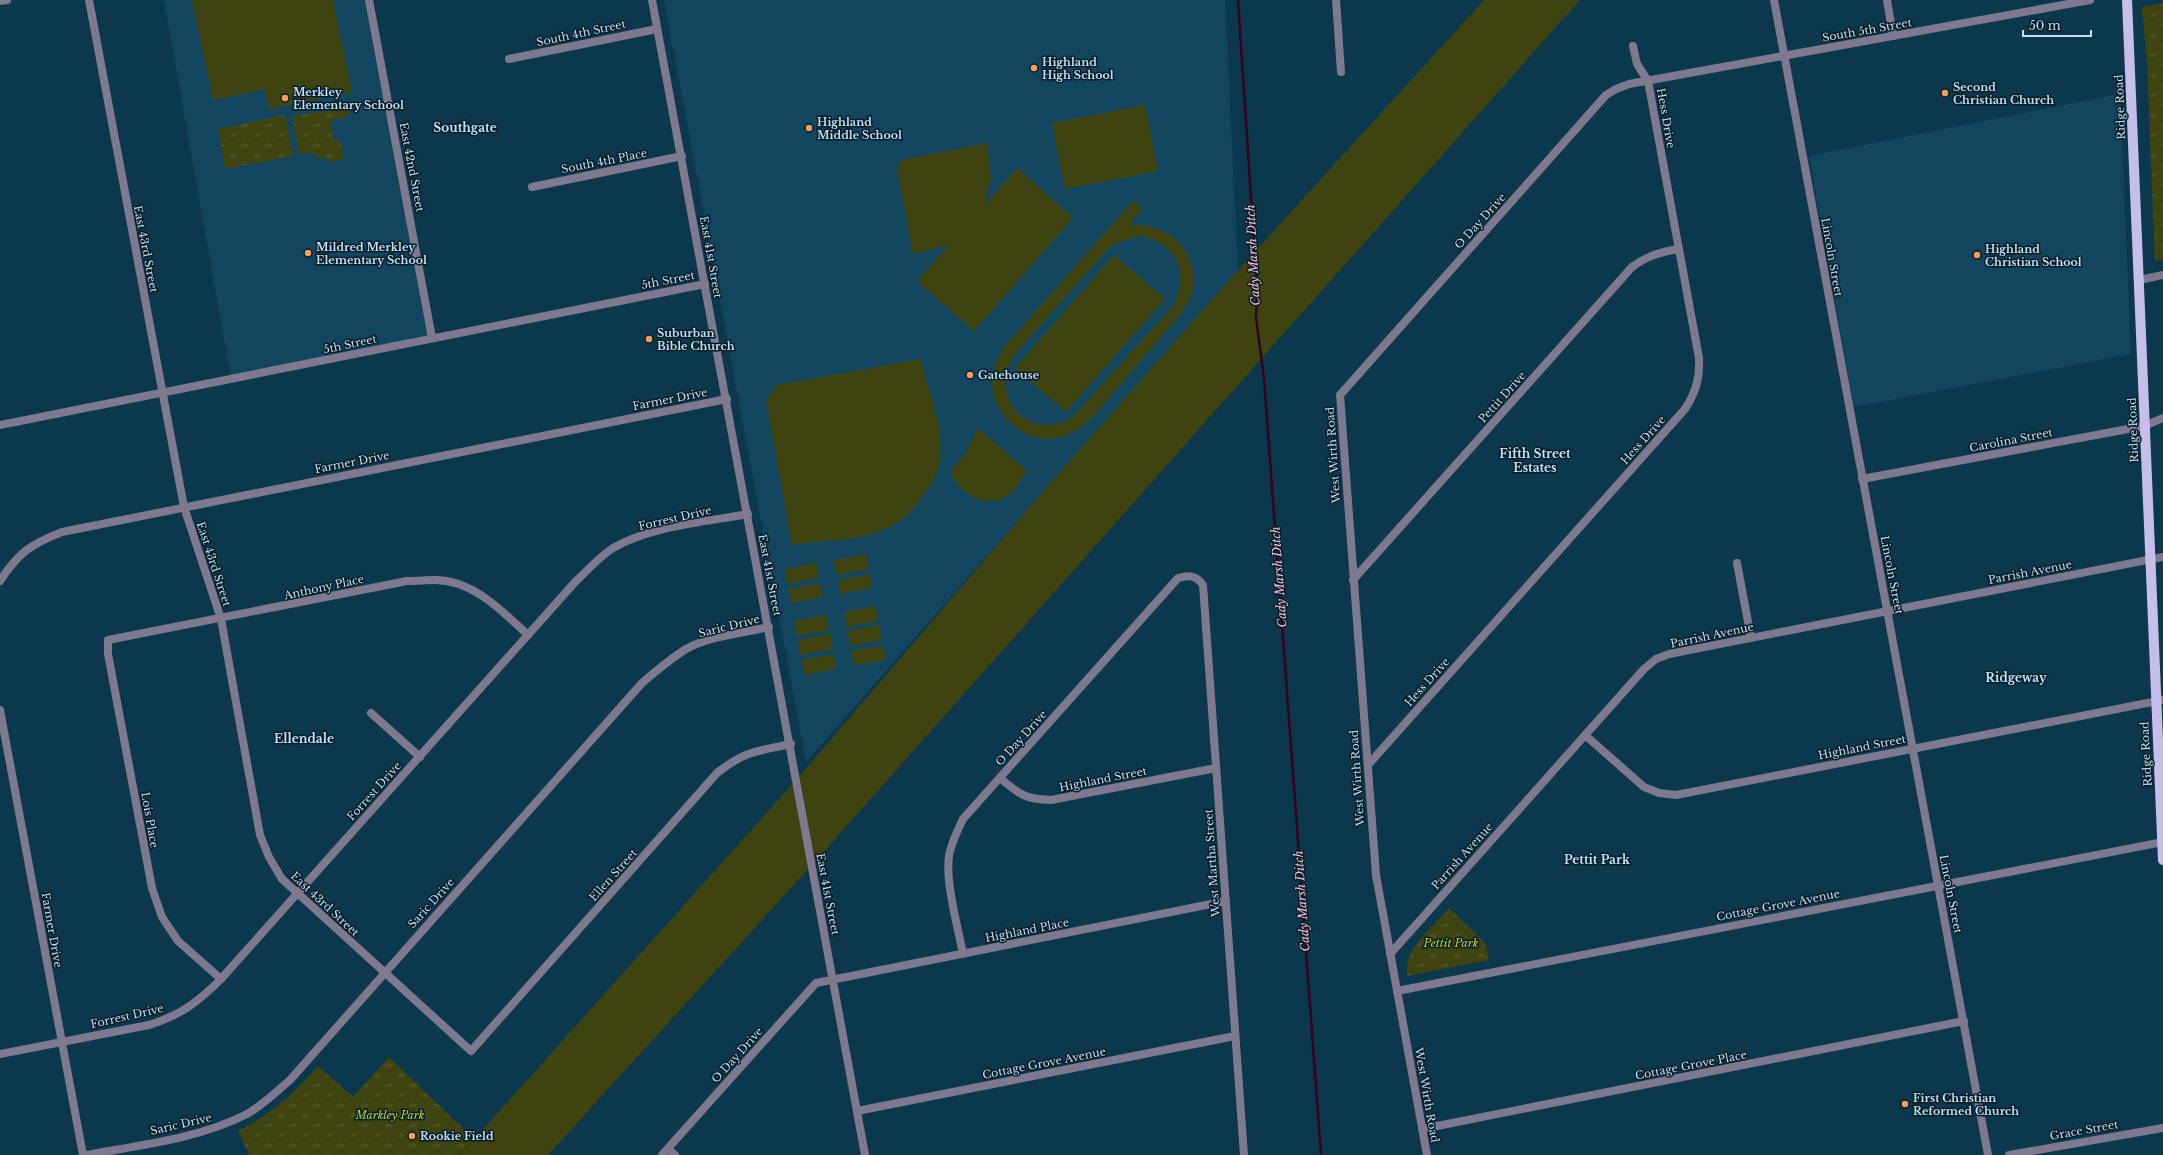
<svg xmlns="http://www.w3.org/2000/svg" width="2163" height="1155" viewBox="0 0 2163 1155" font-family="'Libre Baskerville',serif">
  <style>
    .built { fill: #12455e }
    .green { fill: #3e4310; fill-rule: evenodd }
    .park { fill: url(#park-tufts) }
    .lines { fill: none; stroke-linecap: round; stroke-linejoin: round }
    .stream { stroke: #38011e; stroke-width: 2.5 }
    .minor { stroke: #7e798f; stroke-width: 8 }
    .tertiary { stroke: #7e798f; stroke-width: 8 }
    .primary { stroke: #c8beeb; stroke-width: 10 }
    .poi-dot { fill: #fd9c55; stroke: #071e2a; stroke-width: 1.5 }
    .labels { text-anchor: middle; stroke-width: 3; stroke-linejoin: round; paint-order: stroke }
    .street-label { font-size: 11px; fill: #c4dff0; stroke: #071e2a }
    .poi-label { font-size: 11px; font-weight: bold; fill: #c4dff0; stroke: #071e2a; text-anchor: start }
    .park-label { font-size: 11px; font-style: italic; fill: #c5d425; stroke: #071e2a }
    .neighbourhood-label { font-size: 12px; font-weight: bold; fill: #c2e3f8; stroke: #071e2a }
    .water-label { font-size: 12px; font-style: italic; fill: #fbc0d6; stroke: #071e2a }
  </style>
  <defs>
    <pattern id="park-tufts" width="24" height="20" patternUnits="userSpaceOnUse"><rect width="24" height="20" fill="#3e4310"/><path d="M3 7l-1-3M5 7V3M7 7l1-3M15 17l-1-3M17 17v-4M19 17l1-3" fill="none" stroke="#585e33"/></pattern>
  </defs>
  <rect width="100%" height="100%" fill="#0c384d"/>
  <g class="built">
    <path d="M164,0H369L432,338L231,379Z"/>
    <path d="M664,0H1225L1238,270L806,762Z"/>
    <path d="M2120,94L2131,354L1854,407L1809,156Z"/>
  </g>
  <g class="green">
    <path d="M192,0H333L352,92L269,109L265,89L213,100Z"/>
    <path d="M1484,0H1580L811,866L548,1155H460L797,779L1046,488L1238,270Z"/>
    <path d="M1145,105L1158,171L1065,189L1052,123Z"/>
    <path d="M987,143L991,178L984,205L1017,168L1073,218L974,331L917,281L949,245L913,254L897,168L902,160Z"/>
    <path d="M1133,201L1142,209L1129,225C1166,222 1199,250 1193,289C1191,299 1185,308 1179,316L1090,420C1082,426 1074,433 1064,436C1025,449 986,412 993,372C995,363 1000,355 1004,347ZM1138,236C1176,241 1191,273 1173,306L1072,418C1027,443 987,396 1015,354L1106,251L1114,244Z"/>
    <path d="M1114,255L1165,299L1066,412L1015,368Z"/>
    <path d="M921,359C928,395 949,434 937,472C934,481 927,490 921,498C908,518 891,529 868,535C843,542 817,540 792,545L766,400L777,385Z"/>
    <path d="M978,428L1027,471C1021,480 1015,492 1005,497C982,509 959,492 950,472L965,454Z"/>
    <path d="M866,554L869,569L837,575L834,560Z"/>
    <path d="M817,563L819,578L787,584L785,569Z"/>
    <path d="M870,574L872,588L840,594L838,580Z"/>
    <path d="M820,583L823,597L791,603L788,589Z"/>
    <path d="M876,606L878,621L846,627L844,612Z"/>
    <path d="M826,615L829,630L797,636L794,621Z"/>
    <path d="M879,625L882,640L850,646L847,631Z"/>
    <path d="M830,634L833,649L800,655L798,640Z"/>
    <path d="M883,645L886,660L854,665L851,651Z"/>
    <path d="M834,654L836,669L804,675L802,660Z"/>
  </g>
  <g class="park">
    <path d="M2163,3V260L2155,261L2147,63L2142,7Z"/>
    <path d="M347,105L351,114L336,120L330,119L334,141L340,140L344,159L329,162L328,158H316L315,153L299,154L292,116C304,114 315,112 327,111C333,110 340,106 347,105Z"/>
    <path d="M285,115L293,156L225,169L218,129Z"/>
    <path d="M1449,908L1486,944L1489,960L1407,976C1402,950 1434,926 1449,908Z"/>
    <path d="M389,1057L474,1139L460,1155H249L238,1131C271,1114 294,1093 318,1066L353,1097Z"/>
  </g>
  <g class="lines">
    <path class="stream" d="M1238,0L1257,288L1256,318L1264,378L1321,1155"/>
    <g class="minor">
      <path d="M89,0L184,507L221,619L260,835L269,857L282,879L471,1051L717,773C745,751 757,751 791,744"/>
      <path d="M369,0L432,338"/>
      <path d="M1336,0L1341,72"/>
      <path d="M1774,0L1988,1155"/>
      <path d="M1887,0L1893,36"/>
      <path d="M0,1L7,0"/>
      <path d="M509,59L657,29"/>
      <path d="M532,187L682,156"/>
      <path d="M2139,280L2163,275"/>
      <path d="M0,425L705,284"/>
      <path d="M1862,479L2144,426L2163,418"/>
      <path d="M1737,563L1751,638"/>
      <path d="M1353,580L1632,267C1647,256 1660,252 1679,249"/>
      <path d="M0,581C18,553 31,544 62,532L727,399"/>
      <path d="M0,710L83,1155"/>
      <path d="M371,713L420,757"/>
      <path d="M1585,735L1644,787L1659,793L1676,795L2163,700"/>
      <path d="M1368,765L1685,409C1696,392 1700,378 1699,358L1648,81L1637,64L1633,46"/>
      <path d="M1000,778C1020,795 1025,799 1051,800L1216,768"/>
      <path d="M963,954C958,927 945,882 949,856C951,843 957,832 963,819L1178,578C1189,575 1196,575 1203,585L1244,1155"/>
      <path d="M1390,954L1644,669L1656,659L1669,654L2163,557"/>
      <path d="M221,979L178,941L162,917L152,888L108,654V640L407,581C417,581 426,580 435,580C473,580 502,611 528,635"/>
      <path d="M1397,991L2163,842"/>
      <path d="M0,1054L149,1025C181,1015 198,1002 221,979L576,581C588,570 599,557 613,548C651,526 705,522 748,514"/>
      <path d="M857,1111L1235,1036"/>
      <path d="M1422,1129L1964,1021"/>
      <path d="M668,1149L675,1155"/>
      <path d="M87,1155C141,1145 198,1139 247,1114C263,1105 276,1092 290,1080L642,683C656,671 670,659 686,649C710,636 742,633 769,627"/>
      <path d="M662,1155L816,983L1226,901"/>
      <path d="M1427,1155L1376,875L1340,395L1606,95L1616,89L1629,84L2090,0"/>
    </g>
    <g class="tertiary">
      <path d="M652,0L865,1155"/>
      <path d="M2009,1155L2163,1128"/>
    </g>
    <path class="primary" d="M2127,0L2163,860"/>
  </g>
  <g class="poi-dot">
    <circle cx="1034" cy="68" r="4"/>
    <circle cx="1945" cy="93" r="4"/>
    <circle cx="285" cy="98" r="4"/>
    <circle cx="809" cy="128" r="4"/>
    <circle cx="308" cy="253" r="4"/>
    <circle cx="1977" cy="255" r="4"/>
    <circle cx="649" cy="339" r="4"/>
    <circle cx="970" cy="375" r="4"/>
    <circle cx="1905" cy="1104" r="4"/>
    <circle cx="412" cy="1136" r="4"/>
  </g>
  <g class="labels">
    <g class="street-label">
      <text transform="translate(1867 30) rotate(-10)" y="4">South 5th Street</text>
      <text transform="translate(581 33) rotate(-12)" y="4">South 4th Street</text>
      <text transform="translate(2120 107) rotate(-92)" y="4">Ridge Road</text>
      <text transform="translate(1666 118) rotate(80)" y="4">Hess Drive</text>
      <text transform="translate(604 161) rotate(-11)" y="4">South 4th Place</text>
      <text transform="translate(412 167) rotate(79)" y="4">East 42nd Street</text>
      <text transform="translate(1480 221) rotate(-48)" y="4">O Day Drive</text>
      <text transform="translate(146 249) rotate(79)" y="4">East 43rd Street</text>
      <text transform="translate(711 257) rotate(80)" y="4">East 41st Street</text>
      <text transform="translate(1832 257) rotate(80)" y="4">Lincoln Street</text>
      <text transform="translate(668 280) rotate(-11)" y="4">5th Street</text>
      <text transform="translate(350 344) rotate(-12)" y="4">5th Street</text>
      <text transform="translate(1502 397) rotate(-48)" y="4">Pettit Drive</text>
      <text transform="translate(670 399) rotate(-11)" y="4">Farmer Drive</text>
      <text transform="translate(2133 430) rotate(-92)" y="4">Ridge Road</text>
      <text transform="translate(1643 440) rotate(-48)" y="4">Hess Drive</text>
      <text transform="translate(2011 440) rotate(-11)" y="4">Carolina Street</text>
      <text transform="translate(1333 455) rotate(-94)" y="4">West Wirth Road</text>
      <text transform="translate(352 462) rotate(-11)" y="4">Farmer Drive</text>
      <text transform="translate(675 518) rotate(-13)" y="4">Forrest Drive</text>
      <text transform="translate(214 564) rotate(72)" y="4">East 43rd Street</text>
      <text transform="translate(2030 572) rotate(-11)" y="4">Parrish Avenue</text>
      <text transform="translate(770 575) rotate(79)" y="4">East 41st Street</text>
      <text transform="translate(1892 575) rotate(79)" y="4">Lincoln Street</text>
      <text transform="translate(324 587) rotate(-12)" y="4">Anthony Place</text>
      <text transform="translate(729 626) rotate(-14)" y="4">Saric Drive</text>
      <text transform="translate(1712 635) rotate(-12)" y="4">Parrish Avenue</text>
      <text transform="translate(1427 682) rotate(-48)" y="4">Hess Drive</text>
      <text transform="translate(1021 738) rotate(-48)" y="4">O Day Drive</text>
      <text transform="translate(1862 747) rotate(-11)" y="4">Highland Street</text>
      <text transform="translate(2146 754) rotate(-93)" y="4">Ridge Road</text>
      <text transform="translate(1357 778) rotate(-94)" y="4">West Wirth Road</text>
      <text transform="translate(1103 779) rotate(-11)" y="4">Highland Street</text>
      <text transform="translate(374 791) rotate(-48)" y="4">Forrest Drive</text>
      <text transform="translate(150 820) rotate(80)" y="4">Lois Place</text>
      <text transform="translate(1462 856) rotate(-48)" y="4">Parrish Avenue</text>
      <text transform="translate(1212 863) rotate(-94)" y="4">West Martha Street</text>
      <text transform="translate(613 875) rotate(-48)" y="4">Ellen Street</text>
      <text transform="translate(828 894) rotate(79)" y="4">East 41st Street</text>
      <text transform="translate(1951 894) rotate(79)" y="4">Lincoln Street</text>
      <text transform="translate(431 903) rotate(-48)" y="4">Saric Drive</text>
      <text transform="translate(325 904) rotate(43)" y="4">East 43rd Street</text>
      <text transform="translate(1778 905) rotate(-11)" y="4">Cottage Grove Avenue</text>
      <text transform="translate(52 930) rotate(80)" y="4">Farmer Drive</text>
      <text transform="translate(1027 930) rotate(-11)" y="4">Highland Place</text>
      <text transform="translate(127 1016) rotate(-13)" y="4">Forrest Drive</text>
      <text transform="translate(737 1055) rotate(-48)" y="4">O Day Drive</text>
      <text transform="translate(1044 1063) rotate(-11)" y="4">Cottage Grove Avenue</text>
      <text transform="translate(1691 1065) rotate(-11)" y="4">Cottage Grove Place</text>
      <text transform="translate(1427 1095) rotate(80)" y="4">West Wirth Road</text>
      <text transform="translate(181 1124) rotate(-13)" y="4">Saric Drive</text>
      <text transform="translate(2084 1130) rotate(-10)" y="4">Grace Street</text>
    </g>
    <g class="poi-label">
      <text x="1042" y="66">Highland<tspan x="1042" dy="13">High School</tspan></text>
      <text x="1953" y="91">Second<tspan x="1953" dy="13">Christian Church</tspan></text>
      <text x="293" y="96">Merkley<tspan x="293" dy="13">Elementary School</tspan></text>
      <text x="817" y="126">Highland<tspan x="817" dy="13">Middle School</tspan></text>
      <text x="316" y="251">Mildred Merkley<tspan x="316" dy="13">Elementary School</tspan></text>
      <text x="1985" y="253">Highland<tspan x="1985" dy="13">Christian School</tspan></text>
      <text x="657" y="337">Suburban<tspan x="657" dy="13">Bible Church</tspan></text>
      <text x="978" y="379">Gatehouse</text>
      <text x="1913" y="1102">First Christian<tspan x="1913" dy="13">Reformed Church</tspan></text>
      <text x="420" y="1140">Rookie Field</text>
    </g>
    <g class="park-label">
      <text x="1451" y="947">Pettit Park</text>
      <text x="390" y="1119">Markley Park</text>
    </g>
    <g class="neighbourhood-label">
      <text x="465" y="132">Southgate</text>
      <text x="1535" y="458">Fifth Street<tspan x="1535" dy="14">Estates</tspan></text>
      <text x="2016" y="682">Ridgeway</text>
      <text x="304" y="743">Ellendale</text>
      <text x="1597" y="864">Pettit Park</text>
    </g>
    <g class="water-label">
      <text transform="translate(1253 255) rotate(-93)" y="4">Cady Marsh Ditch</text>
      <text transform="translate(1279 577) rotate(-94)" y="4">Cady Marsh Ditch</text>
      <text transform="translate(1302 901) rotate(-94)" y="4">Cady Marsh Ditch</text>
    </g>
  </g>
  <path d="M2023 30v6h68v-6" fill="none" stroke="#c4dff0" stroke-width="2"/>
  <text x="2029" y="30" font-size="12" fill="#c4dff0" stroke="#071e2a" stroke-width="3" paint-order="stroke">50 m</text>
</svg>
